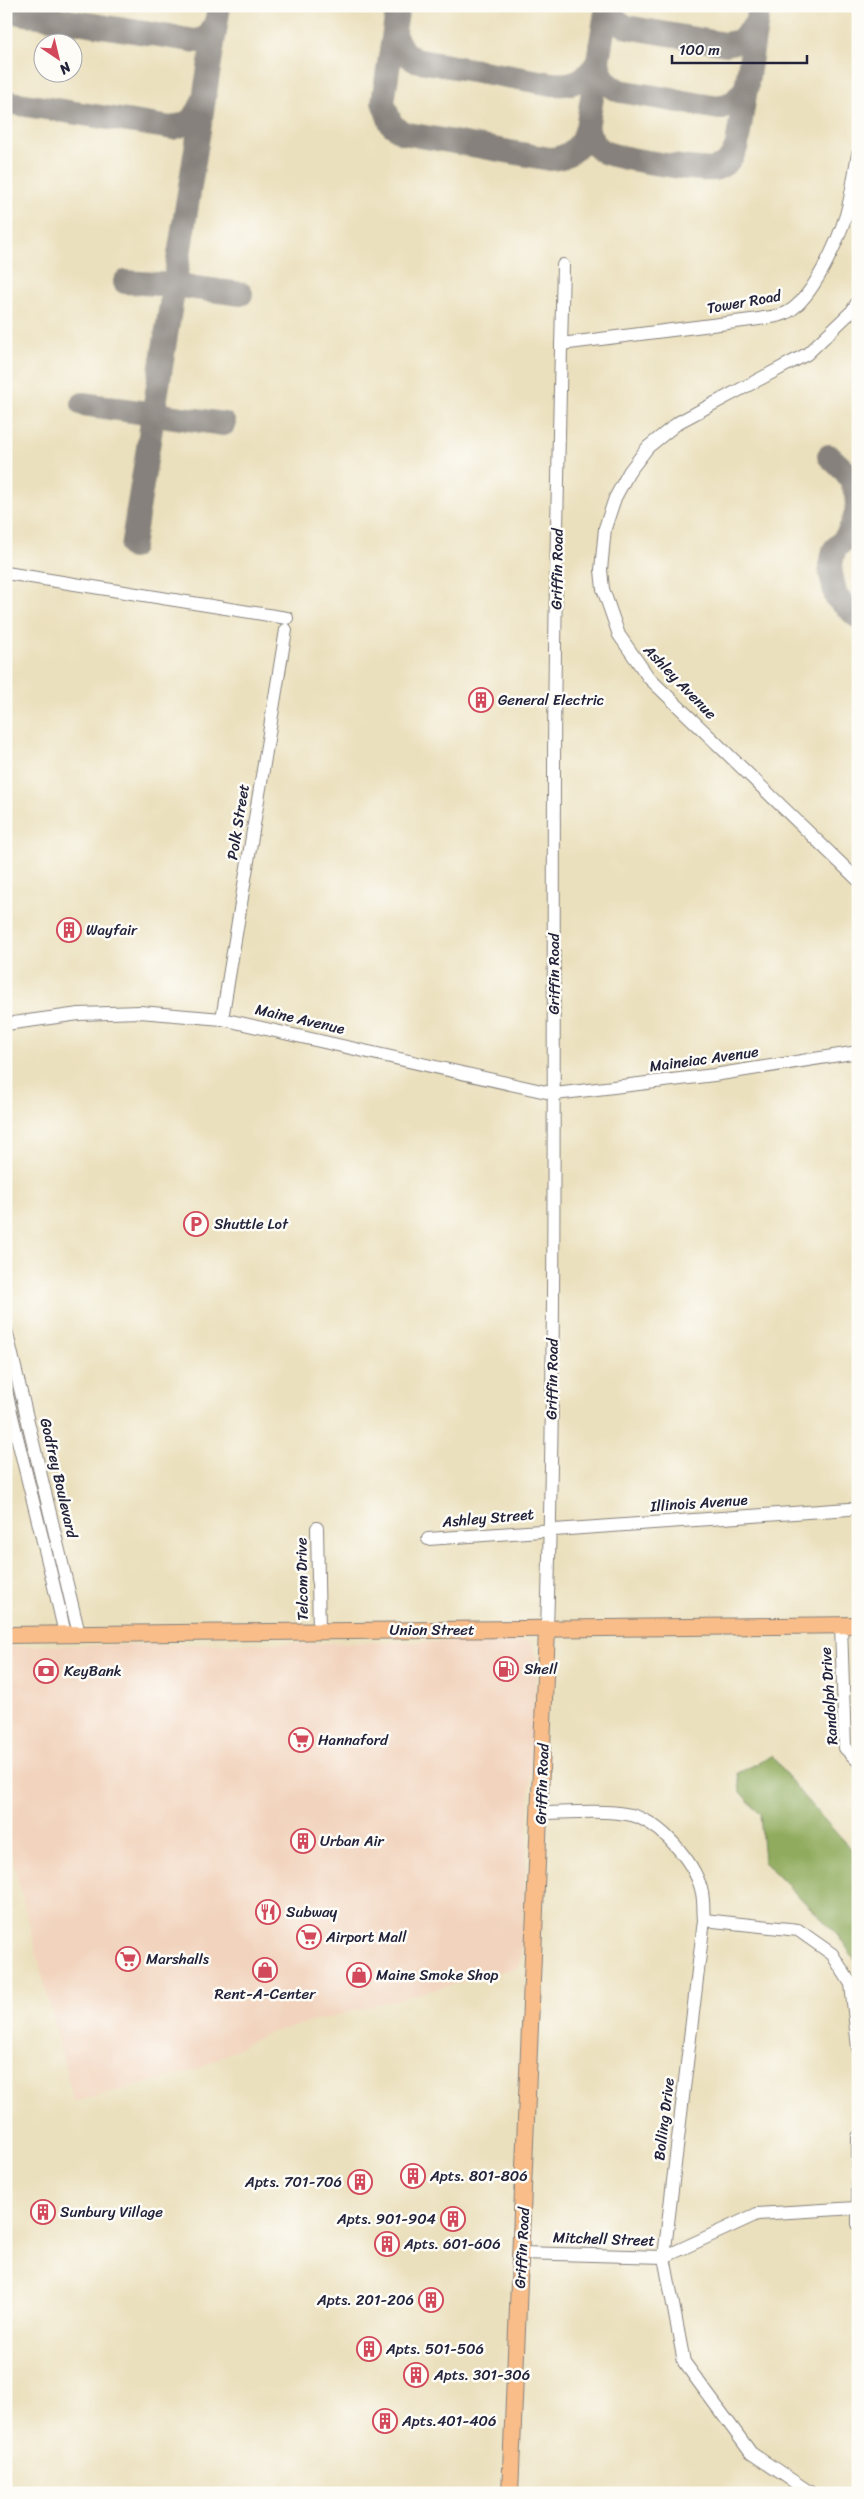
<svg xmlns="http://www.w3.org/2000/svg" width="864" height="2499" viewBox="0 0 864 2499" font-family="Sriracha,sans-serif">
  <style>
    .built { fill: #f2d4be }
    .forest { fill: #90ab5d; stroke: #59664c }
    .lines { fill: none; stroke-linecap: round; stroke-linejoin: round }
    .taxiway { stroke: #86817c; stroke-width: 24 }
    .minor-casing { stroke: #86817c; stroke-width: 14 }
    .major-casing { stroke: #86817c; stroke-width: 18 }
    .minor { stroke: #fff; stroke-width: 12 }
    .major { stroke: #f8bd89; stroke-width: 16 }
    .labels { text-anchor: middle; stroke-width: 5; stroke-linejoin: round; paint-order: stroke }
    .street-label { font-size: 15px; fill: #22223b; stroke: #fdfcf7 }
    .poi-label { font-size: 15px; fill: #22223b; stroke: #fdfcf7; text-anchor: start }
  </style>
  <rect width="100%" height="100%" fill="#fdfcf7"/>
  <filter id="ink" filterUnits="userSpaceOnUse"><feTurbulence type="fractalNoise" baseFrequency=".02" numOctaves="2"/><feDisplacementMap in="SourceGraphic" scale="10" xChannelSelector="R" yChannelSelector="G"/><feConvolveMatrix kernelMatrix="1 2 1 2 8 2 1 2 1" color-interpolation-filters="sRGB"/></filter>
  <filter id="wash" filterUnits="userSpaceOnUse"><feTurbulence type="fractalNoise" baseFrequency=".0096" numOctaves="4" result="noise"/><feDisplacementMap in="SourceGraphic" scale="20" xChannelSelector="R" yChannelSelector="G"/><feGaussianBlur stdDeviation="1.12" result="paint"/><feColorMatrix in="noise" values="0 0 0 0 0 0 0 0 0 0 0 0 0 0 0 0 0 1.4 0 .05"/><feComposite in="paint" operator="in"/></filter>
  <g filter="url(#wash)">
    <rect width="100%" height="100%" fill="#ebe0bd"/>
    <path class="built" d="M525,1641L533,1645L537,1656L520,1967L266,2034L198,2069L74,2102L6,1832V1646Z"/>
    <path class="forest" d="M772,1756L803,1796L858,1857V1964L838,1935L764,1862L760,1814L740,1792L738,1773Z"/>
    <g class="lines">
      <g class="taxiway">
        <path d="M398,6L383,102L391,124L403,133L550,159C570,158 582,146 587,128C590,137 595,147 604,152C616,158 703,172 714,169C727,166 733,157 737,145L759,6"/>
        <path d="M609,6L616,20L627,27L725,44L740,41L756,24"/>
        <path d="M6,11L196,41C209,38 212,33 216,21"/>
        <path d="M394,35L403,51L414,60L552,84C574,86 586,80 598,62"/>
        <path d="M598,62C601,76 606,85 620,91L719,108L734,102L747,87"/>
        <path d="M6,102L172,128C188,124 196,119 202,103"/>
        <path d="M587,128L607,6"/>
        <path d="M125,282L173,285L241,294"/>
        <path d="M83,404L224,424"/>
        <path d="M829,456L846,472L858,479"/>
        <path d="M858,525L834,550L830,569L836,597L858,617"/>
        <path d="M846,537C860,514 861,495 846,472"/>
        <path d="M132,547L219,6"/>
      </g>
    </g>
  </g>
  <g filter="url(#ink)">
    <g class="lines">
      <defs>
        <g id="minor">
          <path d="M857,303L852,311L807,354L679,422L648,447L629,472L615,498L605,528L601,570L603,589L619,635L649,678L858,880"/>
          <path d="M561,344L759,319C768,317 780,317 788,312C813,298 838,241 846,215C852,195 854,174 858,154"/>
          <path d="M6,573L287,618"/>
          <path d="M222,1019L286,630"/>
          <path d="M6,1024L79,1014L140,1012L222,1019L555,1094L714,1075L858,1052"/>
          <path d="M6,1330L79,1634"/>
          <path d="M6,1391C25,1472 47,1553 65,1634"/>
          <path d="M317,1528L319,1631"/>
          <path d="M428,1539L849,1509"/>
          <path d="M841,1625L845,1748L858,1761"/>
          <path d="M547,1630C556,1346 553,1063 554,779C554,608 559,436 563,265"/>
          <path d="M541,1813C565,1813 620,1808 640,1818C666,1829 697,1866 702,1893C704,1902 703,1912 704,1920L664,2257L684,2362L751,2453L811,2493"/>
          <path d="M704,1920L798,1930L832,1954L851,1984L858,2048"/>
          <path d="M858,2137V2224"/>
          <path d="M521,2253L664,2257L757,2214L856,2208"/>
        </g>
        <g id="major">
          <path d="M6,1635L858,1625"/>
          <path d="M510,2493L547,1630"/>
        </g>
      </defs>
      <use href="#minor" class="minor-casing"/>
      <use href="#major" class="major-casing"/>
      <use href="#minor" class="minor"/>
      <use href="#major" class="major"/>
    </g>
  </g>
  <defs>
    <symbol id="building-ring" viewBox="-11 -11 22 22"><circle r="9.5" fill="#fdfcf7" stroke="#d1495b" stroke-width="1.5"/><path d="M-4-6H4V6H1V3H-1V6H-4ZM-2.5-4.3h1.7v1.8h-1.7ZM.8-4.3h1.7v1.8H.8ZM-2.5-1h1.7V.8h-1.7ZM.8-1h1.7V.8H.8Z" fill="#d1495b"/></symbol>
    <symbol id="parking-ring" viewBox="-11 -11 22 22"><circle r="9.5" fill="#fdfcf7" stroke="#d1495b" stroke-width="1.5"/><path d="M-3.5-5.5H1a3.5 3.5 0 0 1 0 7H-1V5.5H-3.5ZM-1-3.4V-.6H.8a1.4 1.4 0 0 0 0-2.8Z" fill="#d1495b"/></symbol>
    <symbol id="fuel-ring" viewBox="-11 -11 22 22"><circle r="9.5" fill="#fdfcf7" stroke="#d1495b" stroke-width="1.5"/><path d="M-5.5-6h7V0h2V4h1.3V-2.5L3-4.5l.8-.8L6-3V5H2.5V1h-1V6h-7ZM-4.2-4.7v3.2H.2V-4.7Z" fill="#d1495b"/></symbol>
    <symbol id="bank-ring" viewBox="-11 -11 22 22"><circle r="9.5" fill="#fdfcf7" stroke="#d1495b" stroke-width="1.5"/><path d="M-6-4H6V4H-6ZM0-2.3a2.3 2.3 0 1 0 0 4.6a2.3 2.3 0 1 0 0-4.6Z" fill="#d1495b"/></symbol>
    <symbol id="supermarket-ring" viewBox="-11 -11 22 22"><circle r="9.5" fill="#fdfcf7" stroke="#d1495b" stroke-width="1.5"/><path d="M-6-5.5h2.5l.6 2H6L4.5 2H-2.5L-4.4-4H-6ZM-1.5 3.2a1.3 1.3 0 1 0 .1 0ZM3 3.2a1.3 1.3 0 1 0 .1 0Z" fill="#d1495b"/></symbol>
    <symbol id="restaurant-ring" viewBox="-11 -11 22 22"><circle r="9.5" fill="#fdfcf7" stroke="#d1495b" stroke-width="1.5"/><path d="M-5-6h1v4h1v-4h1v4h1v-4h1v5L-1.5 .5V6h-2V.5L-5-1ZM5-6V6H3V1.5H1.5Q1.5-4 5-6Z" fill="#d1495b"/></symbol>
    <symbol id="shop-ring" viewBox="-11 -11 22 22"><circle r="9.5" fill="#fdfcf7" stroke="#d1495b" stroke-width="1.5"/><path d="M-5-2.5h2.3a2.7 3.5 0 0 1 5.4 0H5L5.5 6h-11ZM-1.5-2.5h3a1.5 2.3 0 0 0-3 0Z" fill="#d1495b"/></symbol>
  </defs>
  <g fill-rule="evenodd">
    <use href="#building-ring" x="467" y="686" width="28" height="28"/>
    <use href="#building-ring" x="55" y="916" width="28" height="28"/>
    <use href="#parking-ring" x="182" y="1210" width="28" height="28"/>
    <use href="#fuel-ring" x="492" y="1655" width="28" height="28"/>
    <use href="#bank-ring" x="32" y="1657" width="28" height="28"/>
    <use href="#supermarket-ring" x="287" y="1726" width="28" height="28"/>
    <use href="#building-ring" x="289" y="1827" width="28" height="28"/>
    <use href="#restaurant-ring" x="254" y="1898" width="28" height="28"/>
    <use href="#supermarket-ring" x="295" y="1923" width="28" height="28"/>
    <use href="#supermarket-ring" x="114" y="1945" width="28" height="28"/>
    <use href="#shop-ring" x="251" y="1956" width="28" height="28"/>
    <use href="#shop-ring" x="345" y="1961" width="28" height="28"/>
    <use href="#building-ring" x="399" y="2162" width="28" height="28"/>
    <use href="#building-ring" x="346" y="2168" width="28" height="28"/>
    <use href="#building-ring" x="29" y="2198" width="28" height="28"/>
    <use href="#building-ring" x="439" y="2205" width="28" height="28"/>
    <use href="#building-ring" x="373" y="2230" width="28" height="28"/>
    <use href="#building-ring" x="417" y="2286" width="28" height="28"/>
    <use href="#building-ring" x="355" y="2335" width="28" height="28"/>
    <use href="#building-ring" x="402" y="2361" width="28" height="28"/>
    <use href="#building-ring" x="371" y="2407" width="28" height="28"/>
  </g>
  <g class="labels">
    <g class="street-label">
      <text transform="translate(744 302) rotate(-10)" y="5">Tower Road</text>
      <text transform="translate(557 569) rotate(-89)" y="5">Griffin Road</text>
      <text transform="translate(680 682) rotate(46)" y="5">Ashley Avenue</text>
      <text transform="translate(238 822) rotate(-81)" y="5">Polk Street</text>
      <text transform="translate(554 974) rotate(-90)" y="5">Griffin Road</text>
      <text transform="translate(300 1019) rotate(13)" y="5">Maine Avenue</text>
      <text transform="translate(704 1059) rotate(-8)" y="5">Maineiac Avenue</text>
      <text transform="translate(552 1379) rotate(-89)" y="5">Griffin Road</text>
      <text transform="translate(59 1478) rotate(77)" y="5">Godfrey Boulevard</text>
      <text transform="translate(699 1503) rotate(-4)" y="5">Illinois Avenue</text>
      <text transform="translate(488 1518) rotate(-5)" y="5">Ashley Street</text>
      <text transform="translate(302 1579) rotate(-91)" y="5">Telcom Drive</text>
      <text x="432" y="1635">Union Street</text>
      <text transform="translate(829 1696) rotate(-94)" y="5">Randolph Drive</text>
      <text transform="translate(542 1784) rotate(-88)" y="5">Griffin Road</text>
      <text transform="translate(664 2119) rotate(-83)" y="5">Bolling Drive</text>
      <text transform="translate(604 2239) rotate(2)" y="5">Mitchell Street</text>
      <text transform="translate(522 2248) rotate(-87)" y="5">Griffin Road</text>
    </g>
    <g class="poi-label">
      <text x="498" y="705">General Electric</text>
      <text x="86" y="935">Wayfair</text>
      <text x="214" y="1229">Shuttle Lot</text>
      <text x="524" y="1674">Shell</text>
      <text x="64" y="1676">KeyBank</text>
      <text x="318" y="1745">Hannaford</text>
      <text x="320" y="1846">Urban Air</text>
      <text x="286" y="1917">Subway</text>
      <text x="326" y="1942">Airport Mall</text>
      <text x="146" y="1964">Marshalls</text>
      <text x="376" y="1980">Maine Smoke Shop</text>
      <text x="265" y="1999" text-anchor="middle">Rent-A-Center</text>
      <text x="430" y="2181">Apts. 801-806</text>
      <text x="342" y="2187" text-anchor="end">Apts. 701-706</text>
      <text x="60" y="2217">Sunbury Village</text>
      <text x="436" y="2224" text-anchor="end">Apts. 901-904</text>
      <text x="404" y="2249">Apts. 601-606</text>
      <text x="414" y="2305" text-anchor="end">Apts. 201-206</text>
      <text x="386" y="2354">Apts. 501-506</text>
      <text x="434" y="2380">Apts. 301-306</text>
      <text x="402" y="2426">Apts.401-406</text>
    </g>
  </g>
  <rect width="864" height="2499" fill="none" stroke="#fdfcf7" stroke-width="25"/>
  <g transform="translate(58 58) rotate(145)"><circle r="24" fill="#fdfcf7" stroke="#a5a5ac"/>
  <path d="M0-4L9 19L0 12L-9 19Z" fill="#d1495b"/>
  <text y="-8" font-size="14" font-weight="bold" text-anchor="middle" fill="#22223b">N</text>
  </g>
  <path d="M672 55v8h135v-8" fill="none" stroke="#22223b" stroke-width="2.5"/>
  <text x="679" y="55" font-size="15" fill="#22223b" stroke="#fdfcf7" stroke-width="4" paint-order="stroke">100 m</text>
</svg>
